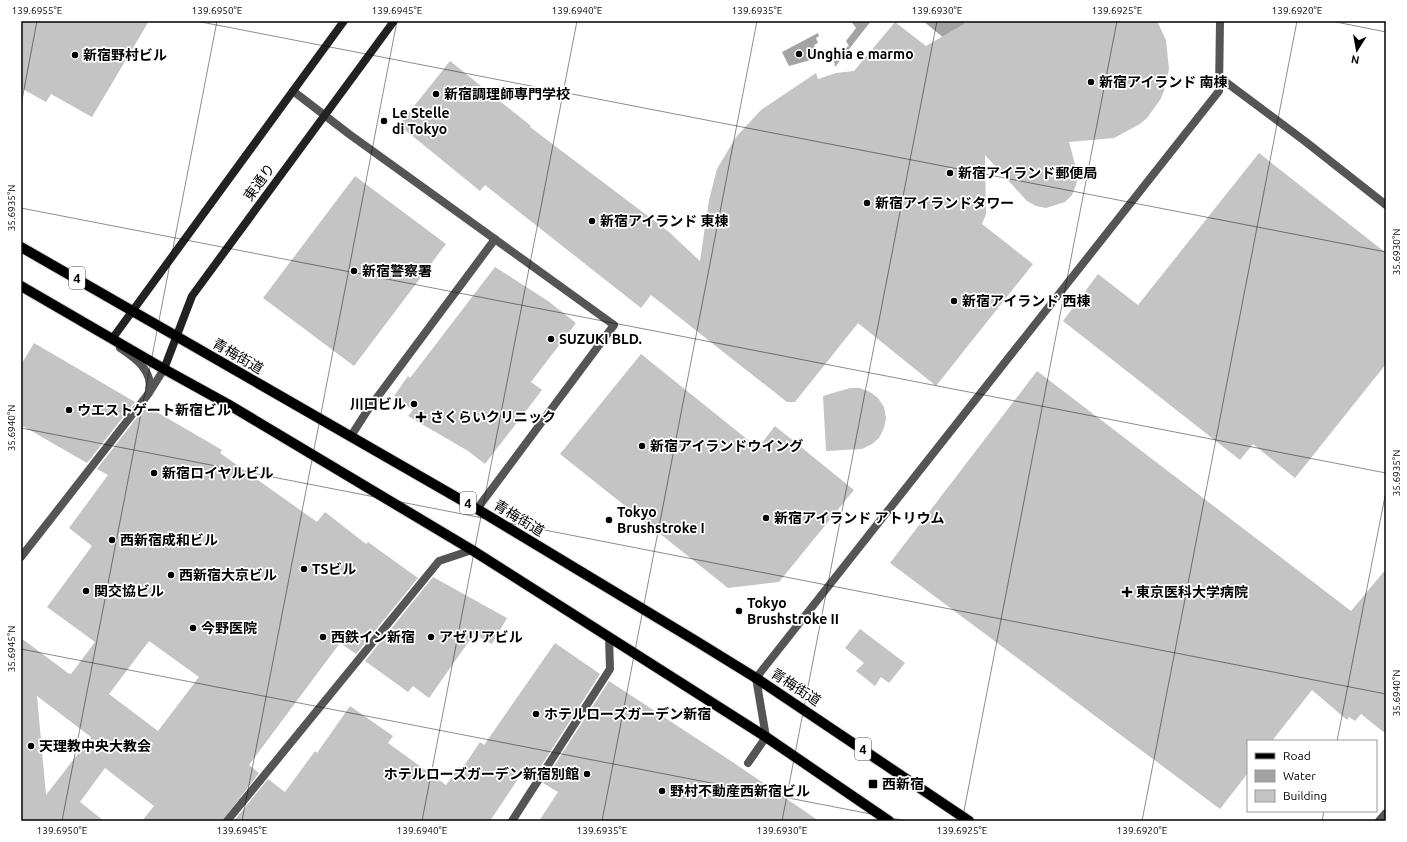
<svg xmlns="http://www.w3.org/2000/svg" width="1407" height="842" viewBox="0 0 1407 842" font-family="Ubuntu,'Noto Sans JP',sans-serif">
  <style>
    .water { fill: #a3a3a3 }
    .building { fill: #c4c4c4; fill-rule: evenodd }
    .lines { fill: none; stroke-linecap: round; stroke-linejoin: round }
    .primary-casing { stroke: #dbdbdb; stroke-width: 12 }
    .minor { stroke: #555; stroke-width: 8 }
    .secondary { stroke: #222; stroke-width: 8 }
    .primary { stroke: #000; stroke-width: 10 }
    .ticks { fill: none; stroke: #000; stroke-width: 1; stroke-opacity: 0.45 }
    .poi-dot { fill: #000; stroke: #fff; stroke-width: 1.5 }
    .labels { text-anchor: middle; stroke-width: 3.5; stroke-linejoin: round; paint-order: stroke }
    .shield { fill: #fff; stroke: #4c4c4c; stroke-width: 1 }
    .shield-label { font-size: 13px; font-weight: bold; fill: #000 }
    .poi-label { font-size: 14px; font-weight: bold; fill: #000; stroke: #fff; text-anchor: start }
    .street-label { font-size: 14px; fill: #000; stroke: #fff }
    .neatline { fill: none; stroke: #000; stroke-width: 1.5 }
    .ticks-label { font-size: 10px; text-anchor: middle; fill: #000 }
  </style>
  <rect width="100%" height="100%" fill="#fff"/>
  <g class="water">
    <path d="M851,21H871L835,67L834,60L839,59L838,53L849,46L846,41L856,28Z"/>
    <path d="M923,21H962L966,24L999,83Z"/>
    <path d="M818,33L819,36L816,38L818,43L814,45L818,58L789,66L782,52Z"/>
  </g>
  <g class="building">
    <path d="M21,21H149L92,117L51,94L46,102L21,88Z"/>
    <path d="M969,21H1157L1166,40L1169,69L1164,91L1160,100L1147,118L1140,124L1114,138L1069,142L1078,175L1076,185L1072,195L1065,202L1046,208L1036,206L1027,201L985,155L986,214L982,224L1033,264L936,386L858,323L795,402H787L651,295L641,308L485,185L480,191L399,125L450,61L531,126L530,127L669,232L700,261L709,200L717,169L736,137L761,110L816,73L818,79L836,73L854,71L895,22L926,46Z"/>
    <path d="M1259,153L1386,253V364L1295,478L1253,444L1240,460L1063,321L1098,274L1138,305Z"/>
    <path d="M355,176L446,244L354,366L263,298Z"/>
    <path d="M495,267L548,301L576,323L531,382L542,390L485,464L468,451L408,416L413,410L394,396L408,376L410,378Z"/>
    <path d="M34,343L135,402L87,463L21,425V365Z"/>
    <path d="M641,354L758,448L775,426L854,490L779,582L728,588L560,454Z"/>
    <path d="M1037,371L1351,611L1386,569V734L1361,714L1355,721L1349,717L1347,720L1312,690L1272,741H1248V773L1220,809L890,563Z"/>
    <path d="M850,388H860L870,392L878,398L884,407L886,418L884,428L879,438L872,444L862,449L826,451L823,396Z"/>
    <path d="M145,407L154,412L155,411L222,450L220,453L317,522L325,512L366,544L368,542L418,578L356,654L340,643L249,765L259,773L222,821H142L154,806L105,768L80,802L104,821H21V638L68,673L71,674L95,642L47,607L92,546L69,528L108,475L97,469ZM149,641L199,677L158,731L109,694ZM37,696L91,737L46,795Z"/>
    <path d="M433,577L507,618L492,644L474,634L429,698L413,686L408,692L365,661Z"/>
    <path d="M860,629L905,663L889,683L881,677L875,686L856,671L864,663L845,648Z"/>
    <path d="M555,643L600,674L534,777L524,770L490,821H234L268,779L285,792L315,751L317,753L350,706L393,736L388,743L446,785L459,767L462,769L480,742L484,745Z"/>
    <path d="M609,681L734,763L819,821H539L558,792L543,783Z"/>
  </g>
  <g class="lines">
    <defs>
      <g id="primary">
        <path d="M21,247L477,509L696,641L756,678L969,821"/>
        <path d="M21,286L164,369L231,406L472,550L766,737L889,821"/>
      </g>
    </defs>
    <use href="#primary" class="primary-casing"/>
    <g class="minor">
      <path d="M1219,77L1306,142L1386,205"/>
      <path d="M293,91L349,134L614,325L477,509"/>
      <path d="M120,348C135,358 154,371 149,392"/>
      <path d="M351,436L367,411L495,239"/>
      <path d="M21,557L149,393L164,369"/>
      <path d="M748,763L766,737L756,678L1219,91L1220,21"/>
      <path d="M227,821L439,561L472,550"/>
      <path d="M512,821L610,669L609,637"/>
      <path d="M1379,821L1386,813"/>
    </g>
    <g class="secondary">
      <path d="M112,339L344,21"/>
      <path d="M164,369L192,296L394,21"/>
    </g>
    <use href="#primary" class="primary"/>
  </g>
  <path class="ticks" d="M196,21L1386,252M1331,21L1386,32M21,105L37,21M21,208L1386,473M21,428L1386,694M21,649L907,821M1337,741L1386,491M62,821L217,21M242,821L397,21M422,821L577,21M602,821L757,21M782,821L937,21M962,821L1117,21M1142,821L1297,21M1322,821L1324,811"/>
  <g class="poi-dot">
    <circle cx="799" cy="54" r="4"/>
    <circle cx="75" cy="55" r="4"/>
    <circle cx="1091" cy="82" r="4"/>
    <circle cx="436" cy="94" r="4"/>
    <circle cx="384" cy="121" r="4"/>
    <circle cx="950" cy="173" r="4"/>
    <circle cx="867" cy="203" r="4"/>
    <circle cx="592" cy="221" r="4"/>
    <circle cx="354" cy="271" r="4"/>
    <circle cx="954" cy="301" r="4"/>
    <circle cx="551" cy="339" r="4"/>
    <circle cx="414" cy="404" r="4"/>
    <circle cx="69" cy="410" r="4"/>
    <path d="M419 411h4v4h4v4h-4v4h-4v-4h-4v-4h4z"/>
    <circle cx="642" cy="446" r="4"/>
    <circle cx="154" cy="473" r="4"/>
    <circle cx="766" cy="518" r="4"/>
    <circle cx="609" cy="520" r="4"/>
    <circle cx="112" cy="540" r="4"/>
    <circle cx="304" cy="569" r="4"/>
    <circle cx="171" cy="575" r="4"/>
    <circle cx="86" cy="591" r="4"/>
    <path d="M1125 586h4v4h4v4h-4v4h-4v-4h-4v-4h4z"/>
    <circle cx="739" cy="611" r="4"/>
    <circle cx="193" cy="628" r="4"/>
    <circle cx="323" cy="637" r="4"/>
    <circle cx="431" cy="637" r="4"/>
    <circle cx="536" cy="714" r="4"/>
    <circle cx="31" cy="746" r="4"/>
    <circle cx="587" cy="774" r="4"/>
    <rect x="868" y="779" width="10" height="10" rx="2"/>
    <circle cx="662" cy="791" r="4"/>
  </g>
  <g class="labels">
    <g class="shield">
      <rect x="69" y="267" width="16" height="22" rx="3"/>
      <rect x="460" y="492" width="16" height="22" rx="3"/>
      <rect x="855" y="738" width="16" height="22" rx="3"/>
    </g>
    <g class="shield-label">
      <text x="77" y="283">4</text>
      <text x="468" y="508">4</text>
      <text x="863" y="754">4</text>
    </g>
    <g class="poi-label">
      <text x="807" y="59">Unghia e marmo</text>
      <text x="83" y="60">新宿野村ビル</text>
      <text x="1099" y="87">新宿アイランド 南棟</text>
      <text x="444" y="99">新宿調理師専門学校</text>
      <text x="392" y="118">Le Stelle<tspan x="392" dy="16">di Tokyo</tspan></text>
      <text x="958" y="178">新宿アイランド郵便局</text>
      <text x="875" y="208">新宿アイランドタワー</text>
      <text x="600" y="226">新宿アイランド 東棟</text>
      <text x="362" y="276">新宿警察署</text>
      <text x="962" y="306">新宿アイランド 西棟</text>
      <text x="559" y="344">SUZUKI BLD.</text>
      <text x="406" y="409" text-anchor="end">川口ビル</text>
      <text x="77" y="415">ウエストゲート新宿ビル</text>
      <text x="430" y="422">さくらいクリニック</text>
      <text x="650" y="451">新宿アイランドウイング</text>
      <text x="162" y="478">新宿ロイヤルビル</text>
      <text x="617" y="517">Tokyo<tspan x="617" dy="16">Brushstroke I</tspan></text>
      <text x="774" y="523">新宿アイランド アトリウム</text>
      <text x="120" y="545">西新宿成和ビル</text>
      <text x="312" y="574">TSビル</text>
      <text x="179" y="580">西新宿大京ビル</text>
      <text x="94" y="596">関交協ビル</text>
      <text x="1136" y="597">東京医科大学病院</text>
      <text x="747" y="608">Tokyo<tspan x="747" dy="16">Brushstroke II</tspan></text>
      <text x="201" y="633">今野医院</text>
      <text x="331" y="642">西鉄イン新宿</text>
      <text x="439" y="642">アゼリアビル</text>
      <text x="544" y="719">ホテルローズガーデン新宿</text>
      <text x="39" y="751">天理教中央大教会</text>
      <text x="579" y="779" text-anchor="end">ホテルローズガーデン新宿別館</text>
      <text x="882" y="789">西新宿</text>
      <text x="670" y="796">野村不動産西新宿ビル</text>
    </g>
    <g class="street-label">
      <text transform="translate(259 182) rotate(-54)" y="5">東通り</text>
      <text transform="translate(238 356) rotate(30)" y="5">青梅街道</text>
      <text transform="translate(519 518) rotate(31)" y="5">青梅街道</text>
      <text transform="translate(796 687) rotate(33)" y="5">青梅街道</text>
    </g>
  </g>
  <rect width="1407" height="842" fill="none" stroke="#ffffff" stroke-width="44"/>
  <rect x="1247" y="740" width="130" height="72" fill="#ffffff" stroke="#999999"/>
  <rect x="1255" y="753" width="20" height="6" fill="#000000" stroke="#999999"/>
  <text x="1283" y="760" font-size="12" fill="#000000">Road</text>
  <rect x="1255" y="770" width="20" height="12" fill="#a3a3a3" stroke="#999999"/>
  <text x="1283" y="780" font-size="12" fill="#000000">Water</text>
  <rect x="1255" y="790" width="20" height="12" fill="#c4c4c4" stroke="#999999"/>
  <text x="1283" y="800" font-size="12" fill="#000000">Building</text>
  <g transform="translate(1357 50) rotate(191)" stroke="#ffffff" stroke-width="3" paint-order="stroke">
  <path d="M0-3L7 15L0 10L-7 15Z" fill="#000000"/>
  <text y="-6" font-size="11" font-weight="bold" text-anchor="middle" fill="#000000">N</text>
  </g>
  <rect x="22" y="22" width="1363" height="798" class="neatline"/>
  <g class="ticks-label">
    <text x="37" y="14">139.6955°E</text>
    <text x="217" y="14">139.6950°E</text>
    <text x="397" y="14">139.6945°E</text>
    <text x="577" y="14">139.6940°E</text>
    <text x="757" y="14">139.6935°E</text>
    <text x="937" y="14">139.6930°E</text>
    <text x="1117" y="14">139.6925°E</text>
    <text x="1297" y="14">139.6920°E</text>
    <text transform="translate(11 208) rotate(-90)" y="4">35.6935°N</text>
    <text transform="translate(1396 252) rotate(-90)" y="4">35.6930°N</text>
    <text transform="translate(11 428) rotate(-90)" y="4">35.6940°N</text>
    <text transform="translate(1396 473) rotate(-90)" y="4">35.6935°N</text>
    <text transform="translate(11 649) rotate(-90)" y="4">35.6945°N</text>
    <text transform="translate(1396 693) rotate(-90)" y="4">35.6940°N</text>
    <text x="62" y="834">139.6950°E</text>
    <text x="242" y="834">139.6945°E</text>
    <text x="422" y="834">139.6940°E</text>
    <text x="602" y="834">139.6935°E</text>
    <text x="782" y="834">139.6930°E</text>
    <text x="962" y="834">139.6925°E</text>
    <text x="1142" y="834">139.6920°E</text>
  </g>
</svg>
